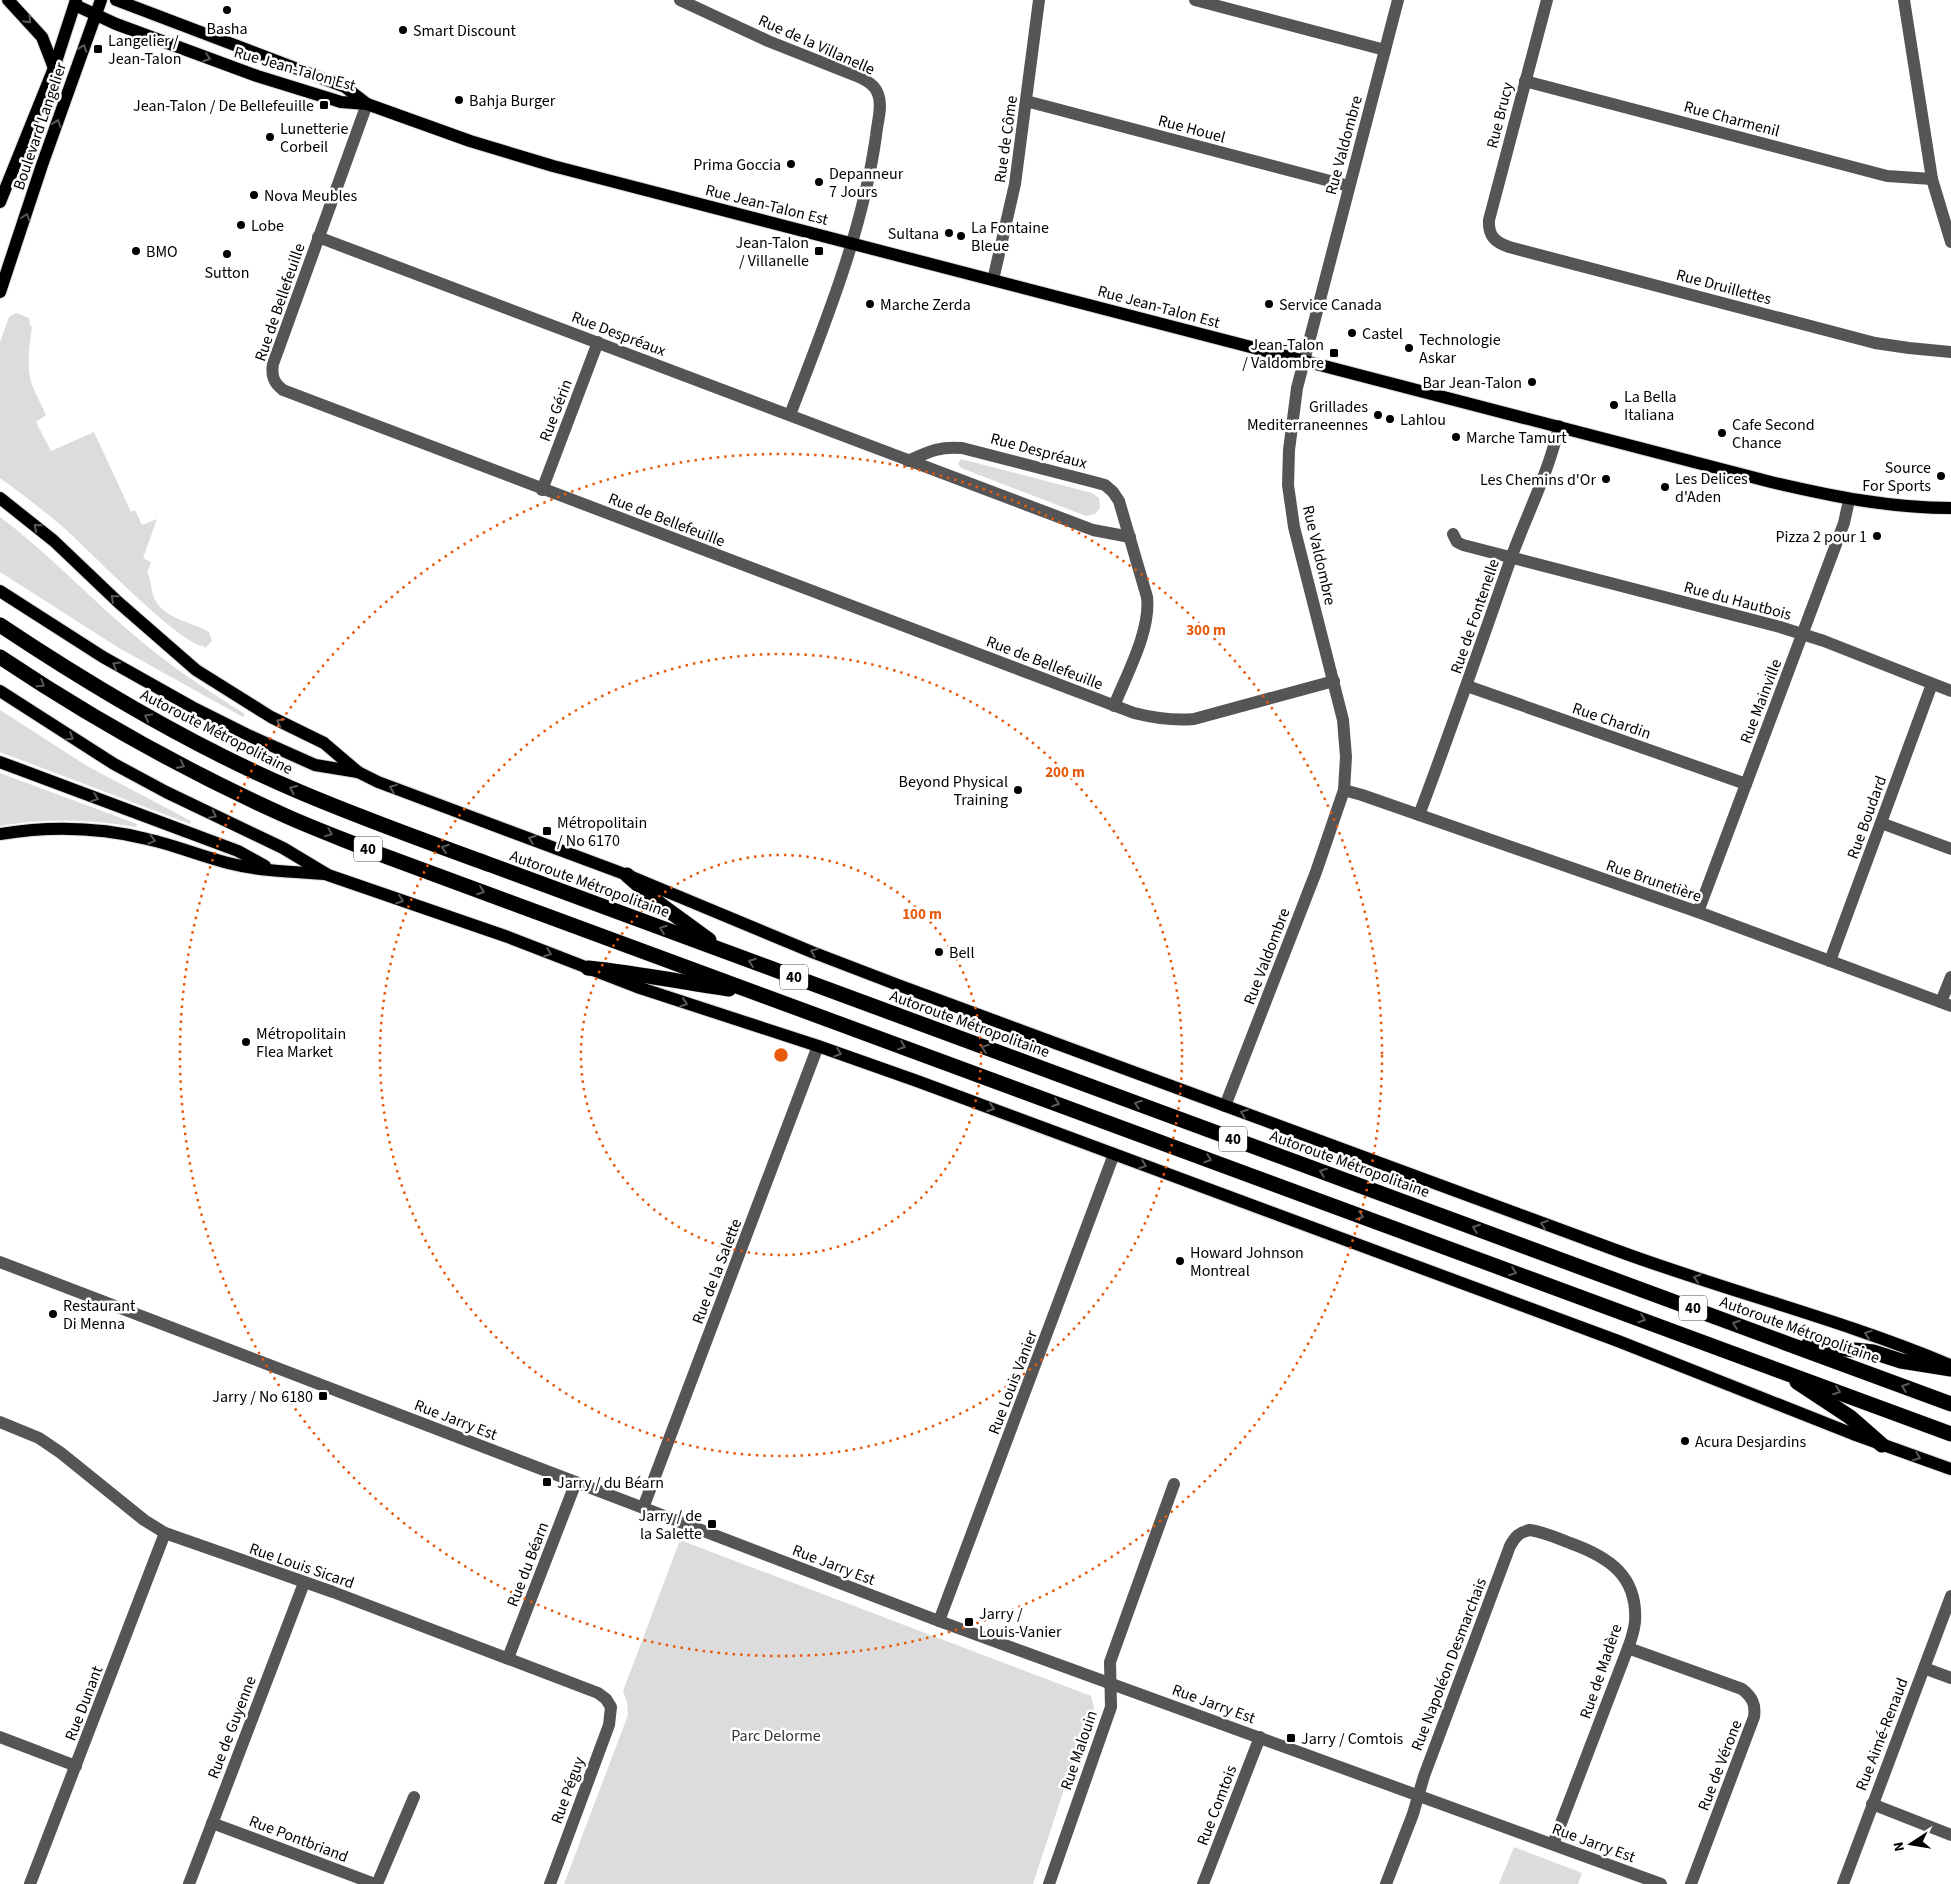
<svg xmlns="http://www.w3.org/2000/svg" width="1951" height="1884" viewBox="0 0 1951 1884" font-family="'Source Sans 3',sans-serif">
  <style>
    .green { fill: #dcdcdc }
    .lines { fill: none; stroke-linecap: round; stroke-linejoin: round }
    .major-casing { stroke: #dbdbdb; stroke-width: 14 }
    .highway-casing { stroke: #dbdbdb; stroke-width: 16 }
    .minor { stroke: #555; stroke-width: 12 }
    .major { stroke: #000; stroke-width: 12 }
    .highway { stroke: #000; stroke-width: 15 }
    .oneway { stroke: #595959 }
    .ring { fill: none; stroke: #e8590c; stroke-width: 2.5; stroke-dasharray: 2.5 5 }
    .poi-dot { fill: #000; stroke: #fff; stroke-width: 2 }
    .labels { text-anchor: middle; stroke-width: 5; stroke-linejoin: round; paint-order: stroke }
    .shield { fill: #fff; stroke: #4c4c4c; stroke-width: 1 }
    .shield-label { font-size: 15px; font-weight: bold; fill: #000 }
    .poi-label { font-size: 16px; fill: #000; stroke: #fff; text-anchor: start }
    .street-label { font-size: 16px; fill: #000; stroke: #fff }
    .park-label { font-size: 16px; fill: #333; stroke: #fff }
    .centre { fill: #e8590c; stroke: #fff; stroke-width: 2.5 }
    .ring-label { font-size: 15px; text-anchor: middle; font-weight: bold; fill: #e8590c; stroke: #fff; stroke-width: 5; stroke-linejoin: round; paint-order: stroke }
  </style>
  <rect width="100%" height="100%" fill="#fff"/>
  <g class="green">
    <path d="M16,313L29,318L30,326H32C30,345 26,363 31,382C35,393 41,404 46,415L36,422L51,451L94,432L131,512L135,510L142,525L157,519L143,558L151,562L147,573C152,580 150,591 155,600C167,620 190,621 209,632L212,641L205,648L204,646C182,647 86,547 64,528C43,510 22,494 0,478V342L9,317Z"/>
    <path d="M961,459L1092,493L1099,498L1100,508L1095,514L1086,516L961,468L958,464Z"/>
    <path d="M0,517C43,549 80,588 121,624C159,658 201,687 245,714L243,717L119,648L0,572Z"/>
    <path d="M0,710L87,766L191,821L190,824L0,752Z"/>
    <path d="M0,773L137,824L136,827C91,819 45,818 0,826Z"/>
    <path d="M680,1540L1091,1696L1094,1708L1071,1768L1033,1884H564L628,1715L627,1702L623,1691Z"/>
    <path d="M1514,1847L1582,1873L1578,1884H1499Z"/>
  </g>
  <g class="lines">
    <defs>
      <g id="major">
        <path d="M8,0L42,37L54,68"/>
        <path d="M116,0L345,87L367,104"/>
        <path d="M75,5L116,24L257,76L341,102L367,104L470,141L553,166L1771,482C1831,496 1889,508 1951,508"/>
        <path d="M0,202L54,68L76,0"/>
        <path d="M0,292L42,165L101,0"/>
        <path d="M0,498L54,541L118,602L196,670L271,717L324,743L358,772L378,782L627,875L812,952L898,985C1139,1073 1379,1164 1621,1252C1730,1292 1843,1320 1950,1365"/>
        <path d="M0,591L103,657L192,707L250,736L315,765L358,772"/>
        <path d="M0,691L114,764L166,792L283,848L328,875L508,937L637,987L818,1046L917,1081L1618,1341L1853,1434L1951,1469"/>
        <path d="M0,762L238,851L265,866"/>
        <path d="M0,834C49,826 99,827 147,839C174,845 201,856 228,863C259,871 293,872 326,874"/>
      </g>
      <g id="highway">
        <path d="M0,625C93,687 190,745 293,789C358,817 425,841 491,865L1951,1404"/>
        <path d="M0,657C91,718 186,771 286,816C315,829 345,840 374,852L1951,1434"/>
        <path d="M627,875L661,905L709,940"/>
        <path d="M588,968C636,973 682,982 729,989"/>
        <path d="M1808,1345L1873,1352L1901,1361L1951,1369"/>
        <path d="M1797,1382L1850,1417L1882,1445"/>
      </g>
    </defs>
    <use href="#major" class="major-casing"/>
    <use href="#highway" class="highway-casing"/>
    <g class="minor">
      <path d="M680,0L768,41L859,77C867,81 875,85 878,94C883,106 877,123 876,136C862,234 825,323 790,415"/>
      <path d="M1195,0L1385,50"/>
      <path d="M1547,0L1489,220C1488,236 1495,242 1509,247L1875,343L1909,348L1951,352"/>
      <path d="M1904,0L1932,179L1951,242"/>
      <path d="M1525,81L1887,176L1932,179"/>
      <path d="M1026,101L1349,186"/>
      <path d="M367,104L273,364C271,376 274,383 283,390L1134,713C1154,718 1173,721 1194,719L1334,681"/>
      <path d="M318,237L1093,530L1130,537"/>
      <path d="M993,280L1015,184L1039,0"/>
      <path d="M908,461C928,452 939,446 962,448L1094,482L1105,485L1113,492L1119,501L1147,597C1151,630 1127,674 1114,706"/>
      <path d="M542,490L598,342"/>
      <path d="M1453,534L1457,542L1463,545L1780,627L1824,641L1951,691"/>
      <path d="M1467,686L1746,784"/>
      <path d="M1344,790L1362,795L1698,912L1951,1006"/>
      <path d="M1419,815C1451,730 1481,644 1511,558C1527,514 1549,472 1559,426"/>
      <path d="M1881,823L1951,849"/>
      <path d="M1698,912L1844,523L1849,500"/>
      <path d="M1830,961L1932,684"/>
      <path d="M1941,1002L1951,977"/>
      <path d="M1225,1106L1316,872L1344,790L1346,757L1343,720L1294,527L1288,485L1289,450L1297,388L1398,0"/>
      <path d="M0,1262L939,1621L1661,1884"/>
      <path d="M0,1422L39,1438L61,1453L144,1520L165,1533L333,1592L598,1693L606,1699L611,1707L609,1725L550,1884"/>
      <path d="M643,1508L818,1046"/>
      <path d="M939,1621L1114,1154"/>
      <path d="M1628,1648L1742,1689C1752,1697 1756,1704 1754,1717L1691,1884"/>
      <path d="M508,1658L576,1482"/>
      <path d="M1924,1668L1951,1678"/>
      <path d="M0,1737L76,1766"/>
      <path d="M1872,1804L1951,1835"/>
      <path d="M212,1823L375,1884"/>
      <path d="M30,1884L165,1533"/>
      <path d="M189,1884L304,1583"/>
      <path d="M377,1884L414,1797"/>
      <path d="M1049,1884L1111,1707L1110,1662L1174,1484"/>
      <path d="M1203,1884L1260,1737"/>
      <path d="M1386,1884L1413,1814L1424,1776L1510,1546C1515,1537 1519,1532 1530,1530C1544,1532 1557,1538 1570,1543C1609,1557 1638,1576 1635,1622C1634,1631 1631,1640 1628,1648L1553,1844"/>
      <path d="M1843,1884L1951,1596"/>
    </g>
    <use href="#major" class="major"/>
    <use href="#highway" class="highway"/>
  </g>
  <defs><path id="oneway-chevron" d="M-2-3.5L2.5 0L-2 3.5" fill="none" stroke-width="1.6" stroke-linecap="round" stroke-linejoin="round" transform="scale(1.25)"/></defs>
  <g class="oneway">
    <use href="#oneway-chevron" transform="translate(28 20) rotate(46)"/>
    <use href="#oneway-chevron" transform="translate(83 48) rotate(-71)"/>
    <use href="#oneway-chevron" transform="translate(207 58) rotate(20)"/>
    <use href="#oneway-chevron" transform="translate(57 123) rotate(-71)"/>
    <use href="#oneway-chevron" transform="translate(26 217) rotate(-72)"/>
    <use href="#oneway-chevron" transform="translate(37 527) rotate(-141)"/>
    <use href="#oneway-chevron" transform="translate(114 598) rotate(-138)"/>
    <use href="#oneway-chevron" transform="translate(116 665) rotate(-150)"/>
    <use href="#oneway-chevron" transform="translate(41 684) rotate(33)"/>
    <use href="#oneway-chevron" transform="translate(148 717) rotate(-151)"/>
    <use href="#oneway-chevron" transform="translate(280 722) rotate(-153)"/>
    <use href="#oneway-chevron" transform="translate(70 737) rotate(32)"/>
    <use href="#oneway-chevron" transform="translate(181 765) rotate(27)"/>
    <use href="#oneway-chevron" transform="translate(393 788) rotate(-158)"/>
    <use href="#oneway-chevron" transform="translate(293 789) rotate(-156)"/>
    <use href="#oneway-chevron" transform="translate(95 798) rotate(21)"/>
    <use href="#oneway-chevron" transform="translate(213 815) rotate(26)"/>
    <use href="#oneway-chevron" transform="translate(329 833) rotate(22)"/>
    <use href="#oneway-chevron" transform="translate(532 839) rotate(-160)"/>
    <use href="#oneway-chevron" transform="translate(152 840) rotate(15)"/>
    <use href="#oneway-chevron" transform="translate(445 848) rotate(-160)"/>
    <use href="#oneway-chevron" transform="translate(481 891) rotate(20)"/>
    <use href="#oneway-chevron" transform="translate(400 900) rotate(19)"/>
    <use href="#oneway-chevron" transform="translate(663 929) rotate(-160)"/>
    <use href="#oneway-chevron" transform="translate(814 952) rotate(-158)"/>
    <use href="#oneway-chevron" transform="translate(548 953) rotate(21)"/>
    <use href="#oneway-chevron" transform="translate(752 962) rotate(-160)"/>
    <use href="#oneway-chevron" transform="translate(684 1003) rotate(18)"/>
    <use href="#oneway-chevron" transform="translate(902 1046) rotate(20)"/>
    <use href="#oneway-chevron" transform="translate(985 1048) rotate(-160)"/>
    <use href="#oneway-chevron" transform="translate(838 1053) rotate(19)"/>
    <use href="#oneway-chevron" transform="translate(1056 1103) rotate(20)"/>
    <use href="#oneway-chevron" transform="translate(1138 1104) rotate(-160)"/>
    <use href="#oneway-chevron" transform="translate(991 1108) rotate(20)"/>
    <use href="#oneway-chevron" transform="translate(1244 1113) rotate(-159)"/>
    <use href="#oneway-chevron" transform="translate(1208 1159) rotate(20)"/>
    <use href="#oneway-chevron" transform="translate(1143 1165) rotate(20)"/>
    <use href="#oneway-chevron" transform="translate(1323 1172) rotate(-160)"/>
    <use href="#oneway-chevron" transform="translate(1360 1216) rotate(20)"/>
    <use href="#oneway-chevron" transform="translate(1544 1224) rotate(-160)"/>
    <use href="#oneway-chevron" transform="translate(1476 1228) rotate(-160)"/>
    <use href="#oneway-chevron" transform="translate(1513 1272) rotate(20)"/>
    <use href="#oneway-chevron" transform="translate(1697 1278) rotate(-163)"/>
    <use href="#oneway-chevron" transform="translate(1642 1319) rotate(20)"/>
    <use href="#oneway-chevron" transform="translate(1736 1324) rotate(-160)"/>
    <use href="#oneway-chevron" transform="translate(1868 1334) rotate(-161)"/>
    <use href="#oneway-chevron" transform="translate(1905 1387) rotate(-160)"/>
    <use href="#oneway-chevron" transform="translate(1837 1391) rotate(20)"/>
    <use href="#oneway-chevron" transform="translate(1917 1457) rotate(20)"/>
  </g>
  <g class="ring">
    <circle cx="781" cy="1055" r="200"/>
    <circle cx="781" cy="1055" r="401"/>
    <circle cx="781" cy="1055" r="601"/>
  </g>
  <g class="poi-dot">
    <circle cx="227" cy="10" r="5"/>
    <circle cx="403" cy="30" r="5"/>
    <rect x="93" y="44" width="10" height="10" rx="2.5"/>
    <circle cx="459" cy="100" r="5"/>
    <rect x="319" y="100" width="10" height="10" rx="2.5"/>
    <circle cx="270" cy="137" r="5"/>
    <circle cx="791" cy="164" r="5"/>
    <circle cx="819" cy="182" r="5"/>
    <circle cx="254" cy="195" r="5"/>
    <circle cx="241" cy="225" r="5"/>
    <circle cx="949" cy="233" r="5"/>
    <circle cx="961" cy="236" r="5"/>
    <circle cx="136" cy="251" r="5"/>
    <rect x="814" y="246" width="10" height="10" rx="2.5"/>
    <circle cx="227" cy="254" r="5"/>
    <circle cx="870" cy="304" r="5"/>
    <circle cx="1269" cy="304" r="5"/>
    <circle cx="1352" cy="333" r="5"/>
    <circle cx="1409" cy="348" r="5"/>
    <rect x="1329" y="348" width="10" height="10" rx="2.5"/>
    <circle cx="1532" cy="382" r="5"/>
    <circle cx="1614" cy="405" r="5"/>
    <circle cx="1378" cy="415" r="5"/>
    <circle cx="1390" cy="419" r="5"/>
    <circle cx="1722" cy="433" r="5"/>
    <circle cx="1456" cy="437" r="5"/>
    <circle cx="1941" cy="476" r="5"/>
    <circle cx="1606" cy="479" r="5"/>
    <circle cx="1665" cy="487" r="5"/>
    <circle cx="1877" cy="536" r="5"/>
    <circle cx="1018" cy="790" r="5"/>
    <rect x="542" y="826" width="10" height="10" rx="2.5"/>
    <circle cx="939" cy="952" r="5"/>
    <circle cx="246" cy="1042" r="5"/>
    <circle cx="1180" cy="1261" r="5"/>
    <circle cx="53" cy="1314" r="5"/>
    <rect x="318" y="1391" width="10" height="10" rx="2.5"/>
    <circle cx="1685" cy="1441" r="5"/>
    <rect x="542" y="1477" width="10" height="10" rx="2.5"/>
    <rect x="707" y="1519" width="10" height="10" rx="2.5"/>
    <rect x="964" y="1617" width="10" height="10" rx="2.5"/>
    <rect x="1286" y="1733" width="10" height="10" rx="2.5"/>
  </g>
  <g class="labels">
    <g class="shield">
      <rect x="354" y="836.5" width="28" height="25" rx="4"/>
      <rect x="780" y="964.5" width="28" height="25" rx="4"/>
      <rect x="1219" y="1126.5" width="28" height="25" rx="4"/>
      <rect x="1679" y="1295.5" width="28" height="25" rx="4"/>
    </g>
    <g class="shield-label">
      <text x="368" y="854">40</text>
      <text x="794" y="982">40</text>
      <text x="1233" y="1144">40</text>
      <text x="1693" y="1313">40</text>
    </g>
    <g class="poi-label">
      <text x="227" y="34" text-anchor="middle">Basha</text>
      <text x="413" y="36">Smart Discount</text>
      <text x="108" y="46">Langelier /<tspan x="108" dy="18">Jean-Talon</tspan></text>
      <text x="469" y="106">Bahja Burger</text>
      <text x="314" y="111" text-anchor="end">Jean-Talon / De Bellefeuille</text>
      <text x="280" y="134">Lunetterie<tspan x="280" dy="18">Corbeil</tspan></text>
      <text x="781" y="170" text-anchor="end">Prima Goccia</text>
      <text x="829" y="179">Depanneur<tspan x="829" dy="18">7 Jours</tspan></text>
      <text x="264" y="201">Nova Meubles</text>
      <text x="251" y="231">Lobe</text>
      <text x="971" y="233">La Fontaine<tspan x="971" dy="18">Bleue</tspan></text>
      <text x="939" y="239" text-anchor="end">Sultana</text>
      <text x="809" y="248" text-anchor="end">Jean-Talon<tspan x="809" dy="18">/ Villanelle</tspan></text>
      <text x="146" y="257">BMO</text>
      <text x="227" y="278" text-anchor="middle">Sutton</text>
      <text x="880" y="310">Marche Zerda</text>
      <text x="1279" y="310">Service Canada</text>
      <text x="1362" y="339">Castel</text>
      <text x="1419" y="345">Technologie<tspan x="1419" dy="18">Askar</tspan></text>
      <text x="1324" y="350" text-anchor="end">Jean-Talon<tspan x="1324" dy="18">/ Valdombre</tspan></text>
      <text x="1522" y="388" text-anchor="end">Bar Jean-Talon</text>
      <text x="1624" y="402">La Bella<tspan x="1624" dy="18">Italiana</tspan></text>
      <text x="1368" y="412" text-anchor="end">Grillades<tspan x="1368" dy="18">Mediterraneennes</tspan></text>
      <text x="1400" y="425">Lahlou</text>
      <text x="1732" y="430">Cafe Second<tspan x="1732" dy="18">Chance</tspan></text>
      <text x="1466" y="443">Marche Tamurt</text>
      <text x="1931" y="473" text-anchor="end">Source<tspan x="1931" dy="18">For Sports</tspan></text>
      <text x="1675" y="484">Les Delices<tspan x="1675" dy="18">d'Aden</tspan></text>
      <text x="1596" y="485" text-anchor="end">Les Chemins d'Or</text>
      <text x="1867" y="542" text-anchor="end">Pizza 2 pour 1</text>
      <text x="1008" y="787" text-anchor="end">Beyond Physical<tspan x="1008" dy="18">Training</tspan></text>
      <text x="557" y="828">Métropolitain<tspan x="557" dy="18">/ No 6170</tspan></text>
      <text x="949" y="958">Bell</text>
      <text x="256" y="1039">Métropolitain<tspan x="256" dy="18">Flea Market</tspan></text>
      <text x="1190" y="1258">Howard Johnson<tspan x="1190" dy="18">Montreal</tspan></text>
      <text x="63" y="1311">Restaurant<tspan x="63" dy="18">Di Menna</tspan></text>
      <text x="313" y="1402" text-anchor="end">Jarry / No 6180</text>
      <text x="1695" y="1447">Acura Desjardins</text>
      <text x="557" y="1488">Jarry / du Béarn</text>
      <text x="702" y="1521" text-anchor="end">Jarry / de<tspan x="702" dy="18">la Salette</tspan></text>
      <text x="979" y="1619">Jarry /<tspan x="979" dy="18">Louis-Vanier</tspan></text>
      <text x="1301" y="1744">Jarry / Comtois</text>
    </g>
    <g class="street-label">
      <text transform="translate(817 44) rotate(24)" y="6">Rue de la Villanelle</text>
      <text transform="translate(295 68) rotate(16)" y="6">Rue Jean-Talon Est</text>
      <text transform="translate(1499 115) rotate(-76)" y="6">Rue Brucy</text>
      <text transform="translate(1732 118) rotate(15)" y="6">Rue Charmenil</text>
      <text transform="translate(39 126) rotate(-71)" y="6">Boulevard Langelier</text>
      <text transform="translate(1192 128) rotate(15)" y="6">Rue Houel</text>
      <text transform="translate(1005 139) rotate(-82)" y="6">Rue de Côme</text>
      <text transform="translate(1343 145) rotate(-75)" y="6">Rue Valdombre</text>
      <text transform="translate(767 204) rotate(14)" y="6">Rue Jean-Talon Est</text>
      <text transform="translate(1724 286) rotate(15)" y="6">Rue Druillettes</text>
      <text transform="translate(279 302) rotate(-71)" y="6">Rue de Bellefeuille</text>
      <text transform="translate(1159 306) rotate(15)" y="6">Rue Jean-Talon Est</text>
      <text transform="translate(619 333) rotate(21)" y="6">Rue Despréaux</text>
      <text transform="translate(555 410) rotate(-69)" y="6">Rue Gérin</text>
      <text transform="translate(1039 450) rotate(15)" y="6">Rue Despréaux</text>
      <text transform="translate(667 519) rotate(21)" y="6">Rue de Bellefeuille</text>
      <text transform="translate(1320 555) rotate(77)" y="6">Rue Valdombre</text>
      <text transform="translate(1738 600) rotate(15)" y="6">Rue du Hautbois</text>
      <text transform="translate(1474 616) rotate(-71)" y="6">Rue de Fontenelle</text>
      <text transform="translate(1045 662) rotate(21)" y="6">Rue de Bellefeuille</text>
      <text transform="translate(1760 701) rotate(-69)" y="6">Rue Mainville</text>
      <text transform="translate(1612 720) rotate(19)" y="6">Rue Chardin</text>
      <text transform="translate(217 731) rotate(27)" y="6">Autoroute Métropolitaine</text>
      <text transform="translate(1866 817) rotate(-70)" y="6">Rue Boudard</text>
      <text transform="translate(1654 880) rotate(19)" y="6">Rue Brunetière</text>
      <text transform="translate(590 883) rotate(20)" y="6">Autoroute Métropolitaine</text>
      <text transform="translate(1266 956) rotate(-69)" y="6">Rue Valdombre</text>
      <text transform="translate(970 1023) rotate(20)" y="6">Autoroute Métropolitaine</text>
      <text transform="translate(1350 1163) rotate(20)" y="6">Autoroute Métropolitaine</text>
      <text transform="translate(716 1271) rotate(-69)" y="6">Rue de la Salette</text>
      <text transform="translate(1800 1329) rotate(20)" y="6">Autoroute Métropolitaine</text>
      <text transform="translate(1012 1382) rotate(-69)" y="6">Rue Louis Vanier</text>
      <text transform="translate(456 1419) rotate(21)" y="6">Rue Jarry Est</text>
      <text transform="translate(527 1564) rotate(-69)" y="6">Rue du Béarn</text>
      <text transform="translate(834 1564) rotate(21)" y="6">Rue Jarry Est</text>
      <text transform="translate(302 1565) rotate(19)" y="6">Rue Louis Sicard</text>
      <text transform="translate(1448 1664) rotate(-69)" y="6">Rue Napoléon Desmarchais</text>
      <text transform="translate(1600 1671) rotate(-71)" y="6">Rue de Madère</text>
      <text transform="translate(83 1703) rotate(-69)" y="6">Rue Dunant</text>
      <text transform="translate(1214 1703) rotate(20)" y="6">Rue Jarry Est</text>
      <text transform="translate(231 1727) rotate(-69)" y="6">Rue de Guyenne</text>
      <text transform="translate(1881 1734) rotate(-69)" y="6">Rue Aimé-Renaud</text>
      <text transform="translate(1078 1750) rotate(-71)" y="6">Rue Malouin</text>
      <text transform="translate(1719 1765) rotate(-69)" y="6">Rue de Vérone</text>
      <text transform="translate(567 1790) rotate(-70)" y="6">Rue Péguy</text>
      <text transform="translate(1216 1805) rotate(-69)" y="6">Rue Comtois</text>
      <text transform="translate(299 1838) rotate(21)" y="6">Rue Pontbriand</text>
      <text transform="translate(1594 1842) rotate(20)" y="6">Rue Jarry Est</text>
    </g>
    <g class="park-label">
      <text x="776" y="1741">Parc Delorme</text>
    </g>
  </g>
  <circle cx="781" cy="1055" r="8" class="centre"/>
  <g class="ring-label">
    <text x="1206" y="635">300 m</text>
    <text x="1065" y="777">200 m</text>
    <text x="922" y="919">100 m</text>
  </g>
  <g transform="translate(1911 1844) rotate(258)" stroke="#ffffff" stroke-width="4" paint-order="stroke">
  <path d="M0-4L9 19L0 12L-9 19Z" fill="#000000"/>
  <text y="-8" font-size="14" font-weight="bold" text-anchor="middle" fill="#000000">N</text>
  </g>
</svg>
